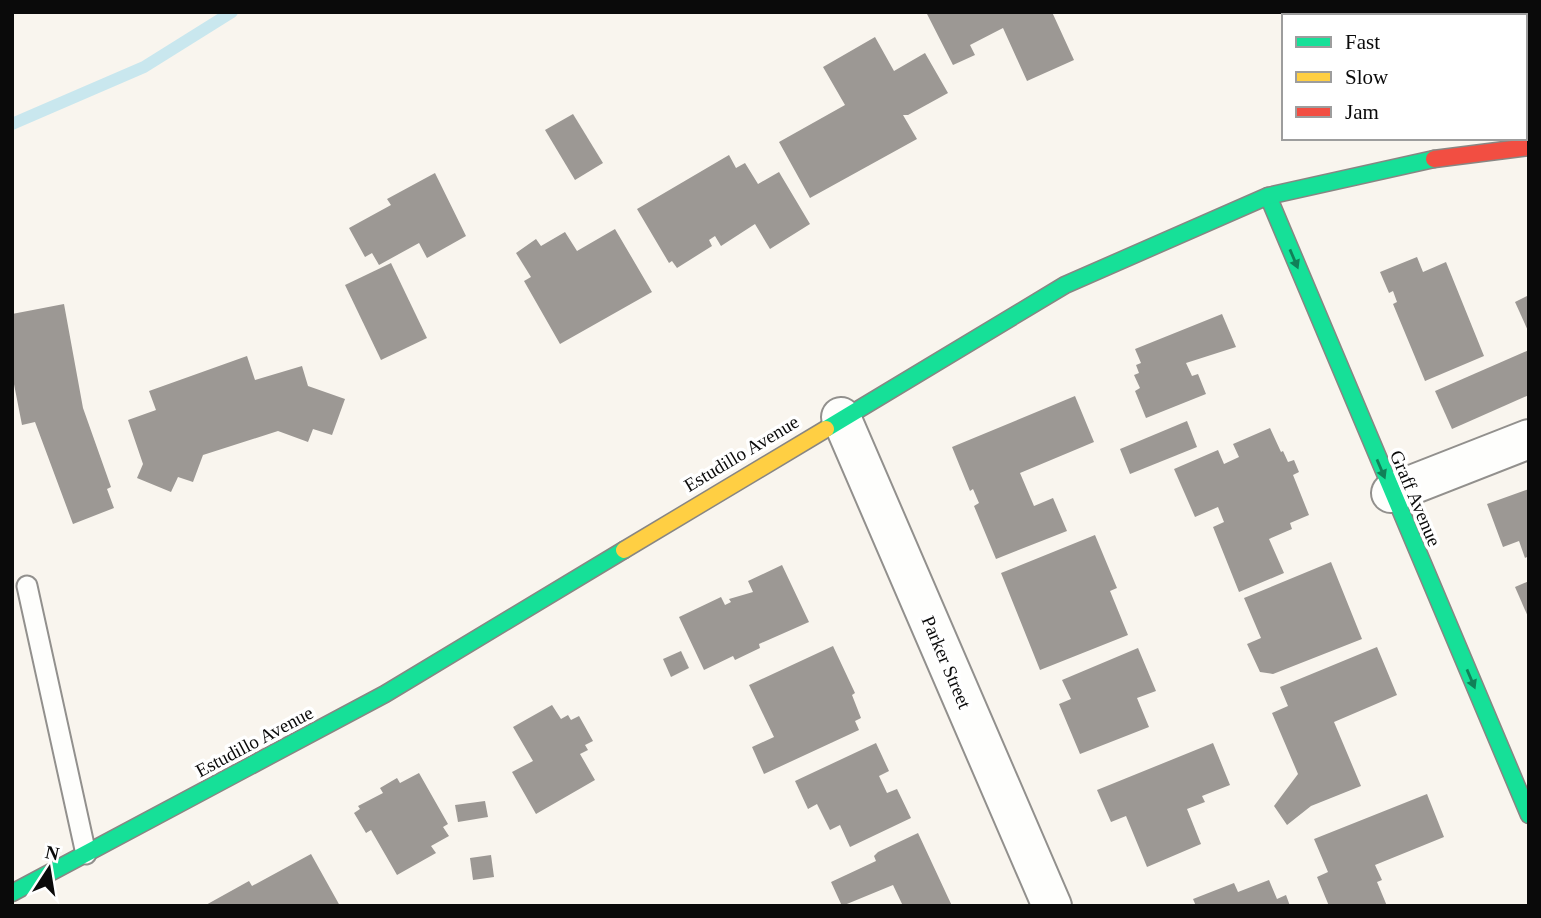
<svg xmlns="http://www.w3.org/2000/svg" width="1541" height="918" viewBox="0 0 1541 918" font-family="Georgia,serif">
  <style>
    .lines { fill: none; stroke-linecap: round; stroke-linejoin: round }
    .stream { stroke: #c9e7ee; stroke-width: 12 }
    .building { fill: #9c9894 }
    .lane-casing { stroke: #92908d; stroke-width: 23 }
    .street-casing { stroke: #92908d; stroke-width: 42 }
    .fast-casing { stroke: #888683; stroke-width: 19 }
    .slow-casing { stroke: #888683; stroke-width: 19 }
    .jam-casing { stroke: #888683; stroke-width: 19 }
    .lane { stroke: #fefefc; stroke-width: 19 }
    .street { stroke: #fefefc; stroke-width: 38 }
    .fast { stroke: #16e098; stroke-width: 16 }
    .slow { stroke: #ffcf43; stroke-width: 16 }
    .jam { stroke: #f24e42; stroke-width: 16 }
    .oneway { fill: #118058 }
    .labels { text-anchor: middle; stroke-width: 7; stroke-linejoin: round; paint-order: stroke }
    .street-label { font-size: 19px; fill: #0a0a0a; stroke: #fff }
  </style>
  <rect width="100%" height="100%" fill="#f9f5ee"/>
  <g class="lines">
    <path class="stream" d="M12,124L144,67L232,12"/>
  </g>
  <g class="building">
    <path d="M926,12H1052L1074,60L1027,81L1003,28L970,45L975,55L953,65Z"/>
    <path d="M875,37L894,71L925,53L948,93L908,115H903L917,139L810,198L779,142L845,105L823,67Z"/>
    <path d="M573,114L603,163L575,180L545,130Z"/>
    <path d="M729,155L736,168L745,163L758,184L779,172L810,224L770,249L755,224L721,246L715,236L709,240L712,246L677,268L672,261L669,263L637,209Z"/>
    <path d="M435,173L466,236L427,258L419,243L379,265L372,253L365,257L349,228L391,205L387,199Z"/>
    <path d="M615,229L652,292L560,344L524,281L531,277L516,253L536,239L541,246L565,232L577,251Z"/>
    <path d="M1417,257L1423,272L1446,262L1484,356L1425,381L1393,304L1397,302L1393,291L1389,293L1380,272Z"/>
    <path d="M391,263L427,338L381,360L345,285Z"/>
    <path d="M1529,295V333L1515,302Z"/>
    <path d="M64,304L83,408L111,487L107,489L114,508L73,524L35,422L22,425L12,374V314Z"/>
    <path d="M1222,314L1236,347L1186,363L1192,376L1198,374L1206,394L1146,418L1135,391L1140,388L1134,375L1139,373L1136,365L1141,363L1135,349Z"/>
    <path d="M1529,350V395L1452,429L1435,391Z"/>
    <path d="M247,356L255,380L302,366L308,386L345,399L332,435L313,429L308,442L278,431L203,455L193,482L178,477L171,492L137,478L143,464L128,420L156,410L149,391Z"/>
    <path d="M1075,396L1094,442L1020,473L1034,506L1053,498L1067,531L996,559L974,506L979,503L973,489L970,491L952,447Z"/>
    <path d="M1187,421L1197,447L1130,474L1120,449Z"/>
    <path d="M1270,428L1281,452L1283,451L1288,462L1294,460L1299,472L1293,475L1309,515L1290,523L1292,529L1269,539L1284,573L1239,592L1213,527L1224,522L1218,507L1195,517L1174,469L1218,450L1224,464L1239,457L1233,444Z"/>
    <path d="M1529,489V556L1525,558L1519,541L1503,547L1487,504Z"/>
    <path d="M1095,535L1117,588L1110,591L1128,635L1040,670L1001,573Z"/>
    <path d="M1331,562L1362,639L1273,674L1260,672L1247,644L1261,638L1244,598Z"/>
    <path d="M782,565L809,622L759,644L760,648L735,660L733,656L704,670L679,617L721,597L725,605L731,602L729,599L753,592L748,581Z"/>
    <path d="M1529,581V619L1515,587Z"/>
    <path d="M833,646L855,693L852,695L861,718L855,721L859,730L764,774L752,747L774,737L749,685Z"/>
    <path d="M1377,647L1397,695L1334,722L1361,786L1311,806L1287,825L1274,806L1298,774L1272,713L1288,706L1280,687Z"/>
    <path d="M1138,648L1156,691L1137,698L1149,727L1080,754L1059,704L1071,699L1062,680Z"/>
    <path d="M681,651L689,668L671,677L663,659Z"/>
    <path d="M552,705L561,719L568,715L571,720L579,716L593,741L585,745L588,750L580,754L595,780L536,814L512,772L533,761L513,727Z"/>
    <path d="M876,743L889,771L879,776L887,793L897,789L911,818L850,847L840,825L830,830L817,804L808,809L795,781Z"/>
    <path d="M1213,743L1230,785L1202,796L1205,802L1187,809L1201,844L1147,867L1126,816L1111,822L1097,790Z"/>
    <path d="M419,773L448,824L443,827L449,836L431,846L436,853L397,875L371,830L366,833L354,813L360,809L358,806L383,793L380,788L397,778L400,783Z"/>
    <path d="M1427,794L1444,837L1375,865L1382,880L1377,882L1387,906H1329L1317,877L1328,872L1314,839Z"/>
    <path d="M485,801L488,817L458,822L455,805Z"/>
    <path d="M918,833L952,906H903L893,885L842,906L831,882L876,861L874,856L878,852Z"/>
    <path d="M311,854L340,906H204L249,881L252,886Z"/>
    <path d="M491,855L494,877L473,880L470,858Z"/>
    <path d="M1269,880L1277,899L1286,895L1290,906H1196L1193,899L1234,883L1238,892Z"/>
  </g>
  <g class="lines">
    <defs>
      <path id="lane" d="M27,586L86,854"/>
      <g id="street">
        <path d="M841,417L1052,906"/>
        <path d="M1391,493L1529,439"/>
      </g>
      <g id="fast">
        <path d="M1268,196L1529,815"/>
        <path d="M826,429L1065,285L1268,196L1434,159"/>
        <path d="M12,893L385,694L624,550"/>
      </g>
      <path id="slow" d="M624,550L826,429"/>
      <path id="jam" d="M1434,159L1529,147"/>
    </defs>
    <use href="#lane" class="lane-casing"/>
    <use href="#street" class="street-casing"/>
    <use href="#fast" class="fast-casing"/>
    <use href="#slow" class="slow-casing"/>
    <use href="#jam" class="jam-casing"/>
    <use href="#lane" class="lane"/>
    <use href="#street" class="street"/>
    <use href="#fast" class="fast"/>
    <use href="#slow" class="slow"/>
    <use href="#jam" class="jam"/>
  </g>
  <defs><path id="oneway-solid" d="M-6-.8H1V-3.2L6.5 0L1 3.2V.8H-6Z" transform="scale(1.75)"/></defs>
  <g class="oneway">
    <use href="#oneway-solid" transform="translate(1294 259) rotate(67)"/>
    <use href="#oneway-solid" transform="translate(1381 469) rotate(67)"/>
    <use href="#oneway-solid" transform="translate(1471 679) rotate(67)"/>
  </g>
  <g class="labels">
    <g class="street-label">
      <text transform="translate(741 453) rotate(-31)" y="7">Estudillo Avenue</text>
      <text transform="translate(1416 498) rotate(67)" y="7">Graff Avenue</text>
      <text transform="translate(947 662) rotate(67)" y="7">Parker Street</text>
      <text transform="translate(254 741) rotate(-28)" y="7">Estudillo Avenue</text>
    </g>
  </g>
  <rect width="1541" height="918" fill="none" stroke="#0a0a0a" stroke-width="28"/>
  <rect x="1282" y="14" width="245" height="126" fill="#ffffff" stroke="#9d9d9d" stroke-width="2"/>
  <rect x="1296" y="37" width="35" height="10" fill="#16e098" stroke="#9d9d9d" stroke-width="2"/>
  <text x="1345" y="49" font-size="21" fill="#0a0a0a">Fast</text>
  <rect x="1296" y="72" width="35" height="10" fill="#ffcf43" stroke="#9d9d9d" stroke-width="2"/>
  <text x="1345" y="84" font-size="21" fill="#0a0a0a">Slow</text>
  <rect x="1296" y="107" width="35" height="10" fill="#f24e42" stroke="#9d9d9d" stroke-width="2"/>
  <text x="1345" y="119" font-size="21" fill="#0a0a0a">Jam</text>
  <g transform="translate(49 869) rotate(12)" stroke="#ffffff" stroke-width="5" paint-order="stroke">
  <path d="M0-5L12 26L0 18L-12 26Z" fill="#0a0a0a"/>
  <text y="-10" font-size="19" font-weight="bold" text-anchor="middle" fill="#0a0a0a">N</text>
  </g>
</svg>
